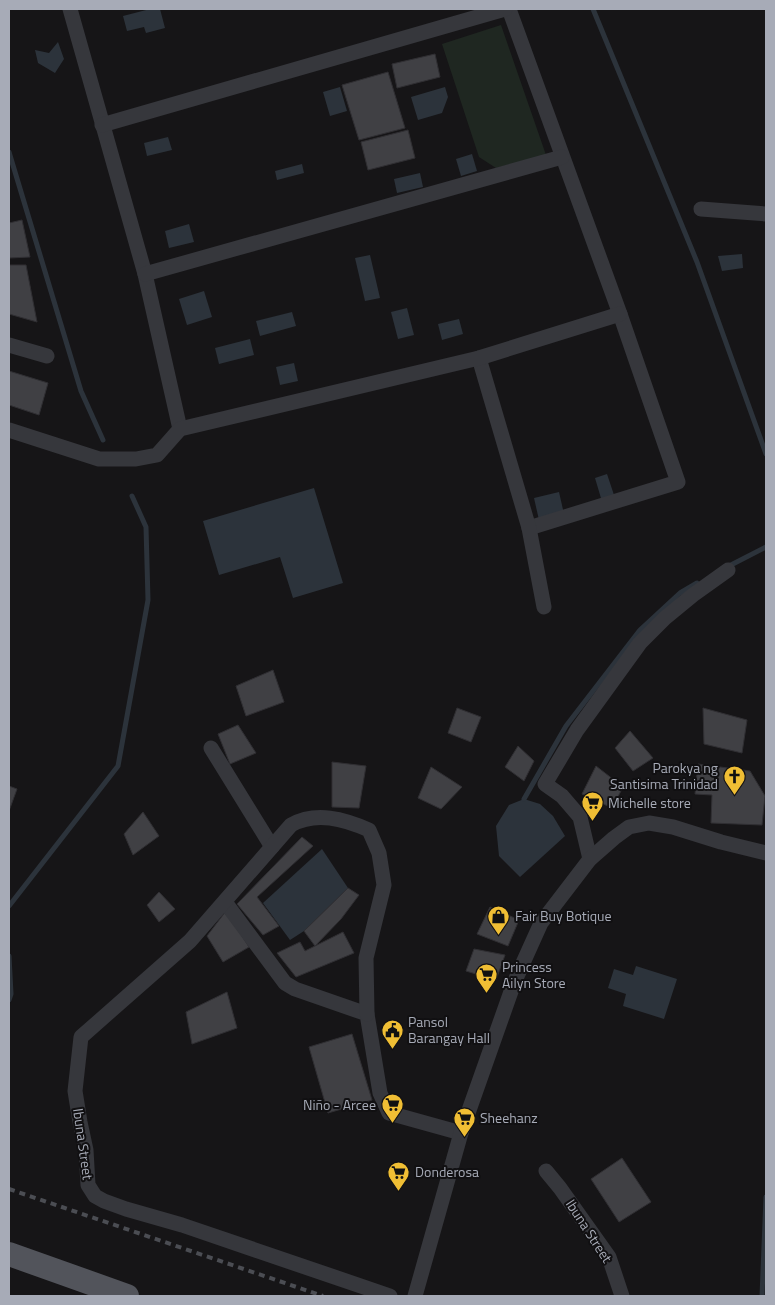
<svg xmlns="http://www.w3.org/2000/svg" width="775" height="1305" viewBox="0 0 775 1305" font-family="'Titillium Web',sans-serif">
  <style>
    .green { fill: #1f2721 }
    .water { fill: #2c333b }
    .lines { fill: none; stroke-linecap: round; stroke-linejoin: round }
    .stream { stroke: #2c333b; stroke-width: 5 }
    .building { fill: #404044; stroke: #302f33 }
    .street { stroke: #36373c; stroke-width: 15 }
    .primary { stroke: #52545b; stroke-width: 24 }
    .rail { stroke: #4b4d53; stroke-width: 4; stroke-dasharray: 6 5; stroke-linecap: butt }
    .labels { text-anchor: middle; stroke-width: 4; stroke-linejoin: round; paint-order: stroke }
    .poi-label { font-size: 14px; fill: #a7abb7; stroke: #111012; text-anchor: start }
    .street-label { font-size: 14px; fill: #a7abb7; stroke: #111012 }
  </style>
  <rect width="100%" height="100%" fill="#161517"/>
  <path class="green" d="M501,25L546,155L496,168L479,157L442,44Z"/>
  <g class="water">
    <path d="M150,9H160L165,28L146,33L144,27L127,31L123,16Z"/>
    <path d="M58,42L64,59L55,73L38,63L35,50L49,53Z"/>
    <path d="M340,87L347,111L330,116L323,92Z"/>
    <path d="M445,87L448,97L442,113L418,120L411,97Z"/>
    <path d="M168,137L172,150L147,156L144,143Z"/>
    <path d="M472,154L477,171L461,176L456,159Z"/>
    <path d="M302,164L304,173L277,180L275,171Z"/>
    <path d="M420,173L423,187L397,193L394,179Z"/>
    <path d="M189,224L194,242L169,248L165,231Z"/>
    <path d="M742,254L743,268L722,271L718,256Z"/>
    <path d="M370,255L380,298L365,301L355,258Z"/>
    <path d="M204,291L212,317L187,325L179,299Z"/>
    <path d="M407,308L414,335L398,339L391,312Z"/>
    <path d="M292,312L296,326L260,336L256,321Z"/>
    <path d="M459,319L463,334L442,340L438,324Z"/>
    <path d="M250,339L254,355L219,364L215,348Z"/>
    <path d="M294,363L298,381L280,385L276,367Z"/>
    <path d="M607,474L616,501L603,505L595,478Z"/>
    <path d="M314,488L343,583L293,598L280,557L219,575L203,521Z"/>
    <path d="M559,492L564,514L539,520L534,498Z"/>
    <path d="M524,799L540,804L553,816L565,836L520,877L499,856L496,826L509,805Z"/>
    <path d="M322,849L348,888L304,931L290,940L263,903Z"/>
    <path d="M636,966L677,979L664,1019L623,1006L626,994L608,988L614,969L633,975Z"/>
  </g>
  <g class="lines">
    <g class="stream">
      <path d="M593,9L697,262L766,454"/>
      <path d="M9,152L81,391L103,440"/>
      <path d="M727,567L766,547"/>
      <path d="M524,799L566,726L640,630L680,593L697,583"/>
      <path d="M9,906L118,766L148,600L146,527L132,496"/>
      <path d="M9,956L11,994L9,1000"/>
      <path d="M762,1296L766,1197"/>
    </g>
  </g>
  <g class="building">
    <path d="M435,54L440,77L397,88L392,64Z"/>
    <path d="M388,72L405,128L359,140L342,85Z"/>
    <path d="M408,130L415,158L368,170L361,142Z"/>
    <path d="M22,220L30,257L9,258V223Z"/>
    <path d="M9,265H26L37,322L9,314Z"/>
    <path d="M9,371L48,383L39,415L9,405Z"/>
    <path d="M273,670L284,702L246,716L236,686Z"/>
    <path d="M457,708L481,717L471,742L448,733Z"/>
    <path d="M703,708L747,720L742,753L704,744Z"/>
    <path d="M238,725L256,753L230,764L218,734Z"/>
    <path d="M630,731L653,758L633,771L615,748Z"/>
    <path d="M518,746L534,761L524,781L505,767Z"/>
    <path d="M332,762L366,766L359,808L332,807Z"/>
    <path d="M698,764L750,771L765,796L762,825L711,823L712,795L695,794Z"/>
    <path d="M596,766L623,787L612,808L582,794Z"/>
    <path d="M431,767L462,787L441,809L418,798Z"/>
    <path d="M9,786L17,789L9,811Z"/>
    <path d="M143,812L159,836L133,855L124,834Z"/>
    <path d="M302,837L313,846L257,897L279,926L263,935L237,904Z"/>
    <path d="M348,888L359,895L341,919L315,946L304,931Z"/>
    <path d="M159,892L175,909L159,922L147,905Z"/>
    <path d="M490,907L519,920L508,946L477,934Z"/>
    <path d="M226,911L249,947L223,962L207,936Z"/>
    <path d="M343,932L354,953L296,977L277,953L300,942L305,951Z"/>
    <path d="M474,949L505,955L496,980L466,971Z"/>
    <path d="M227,992L237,1028L192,1044L186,1012Z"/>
    <path d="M352,1034L372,1100L328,1113L309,1047Z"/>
    <path d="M622,1158L651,1202L619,1222L591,1179Z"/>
  </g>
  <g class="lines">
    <g class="street">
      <path d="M70,9L145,274L180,429"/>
      <path d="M509,9L620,314L678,482L529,528"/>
      <path d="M102,125L505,9"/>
      <path d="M701,209L766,214"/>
      <path d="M145,274L562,157"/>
      <path d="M9,345L47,356"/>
      <path d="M479,358L529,528L544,607"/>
      <path d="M9,430L99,459H136L157,455L180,429L479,358L620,314"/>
      <path d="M211,748L272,847"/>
      <path d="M590,859L580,817L562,796L545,784L577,730L640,643L665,618L693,595L728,570"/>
      <path d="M225,902L285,983L295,989L367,1014L380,1093L389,1113L461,1133"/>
      <path d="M367,1014L366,958L384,885L379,853L369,830C344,819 316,811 291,825L190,941L81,1037L75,1091L80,1122L86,1150L88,1185L95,1196L104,1201L126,1209L182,1225L390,1296"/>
      <path d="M546,1171L560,1188L609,1257L622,1296"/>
      <path d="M415,1296L461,1133L514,983L541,923L590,859L614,838L629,827L649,823L673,827L721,842L766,853"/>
    </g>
    <path class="primary" d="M9,1254L127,1296"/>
    <path class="rail" d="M9,1189L323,1296"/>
  </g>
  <defs>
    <symbol id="church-pin" viewBox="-11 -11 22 30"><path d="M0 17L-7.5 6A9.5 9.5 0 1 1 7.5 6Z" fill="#f0be34" stroke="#111012"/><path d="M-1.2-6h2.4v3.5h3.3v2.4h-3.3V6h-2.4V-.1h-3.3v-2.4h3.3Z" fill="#111"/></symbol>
    <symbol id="supermarket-pin" viewBox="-11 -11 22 30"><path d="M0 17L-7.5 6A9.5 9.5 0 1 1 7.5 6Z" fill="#f0be34" stroke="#111012"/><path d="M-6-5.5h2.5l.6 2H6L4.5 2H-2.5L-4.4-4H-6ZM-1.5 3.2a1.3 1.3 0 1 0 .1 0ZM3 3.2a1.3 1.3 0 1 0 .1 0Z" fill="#111"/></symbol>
    <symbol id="shop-pin" viewBox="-11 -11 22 30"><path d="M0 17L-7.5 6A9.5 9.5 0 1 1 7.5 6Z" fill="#f0be34" stroke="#111012"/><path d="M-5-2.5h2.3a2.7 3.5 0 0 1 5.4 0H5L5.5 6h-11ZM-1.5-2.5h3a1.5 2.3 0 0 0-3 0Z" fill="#111"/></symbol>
    <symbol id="civic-pin" viewBox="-11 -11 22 30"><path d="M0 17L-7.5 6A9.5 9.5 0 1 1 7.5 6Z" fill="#f0be34" stroke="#111012"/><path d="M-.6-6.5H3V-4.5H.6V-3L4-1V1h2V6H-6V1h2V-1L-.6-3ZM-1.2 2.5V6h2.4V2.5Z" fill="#111"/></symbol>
  </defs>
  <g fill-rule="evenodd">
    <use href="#church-pin" x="722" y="764" width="25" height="34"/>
    <use href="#supermarket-pin" x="580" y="790" width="25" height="34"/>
    <use href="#shop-pin" x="486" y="904" width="25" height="34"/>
    <use href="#supermarket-pin" x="474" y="962" width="25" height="34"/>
    <use href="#civic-pin" x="380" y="1018" width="25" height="34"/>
    <use href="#supermarket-pin" x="380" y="1092" width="25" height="34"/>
    <use href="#supermarket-pin" x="452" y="1106" width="25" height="34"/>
    <use href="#supermarket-pin" x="386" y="1160" width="25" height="34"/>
  </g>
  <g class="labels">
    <g class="poi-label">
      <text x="718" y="773" text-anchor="end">Parokya ng<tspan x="718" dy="16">Santisima Trinidad</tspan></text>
      <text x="608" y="808">Michelle store</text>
      <text x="515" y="921">Fair Buy Botique</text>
      <text x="502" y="972">Princess<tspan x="502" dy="16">Ailyn Store</tspan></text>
      <text x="408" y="1027">Pansol<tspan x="408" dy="16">Barangay Hall</tspan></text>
      <text x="376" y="1110" text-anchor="end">Niño - Arcee</text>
      <text x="480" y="1123">Sheehanz</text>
      <text x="415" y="1177">Donderosa</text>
    </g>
    <g class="street-label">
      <text transform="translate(83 1144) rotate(82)" y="5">Ibuna Street</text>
      <text transform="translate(589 1231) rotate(57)" y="5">Ibuna Street</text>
    </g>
  </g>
  <rect width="775" height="1305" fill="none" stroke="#a7abb7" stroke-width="20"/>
</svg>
